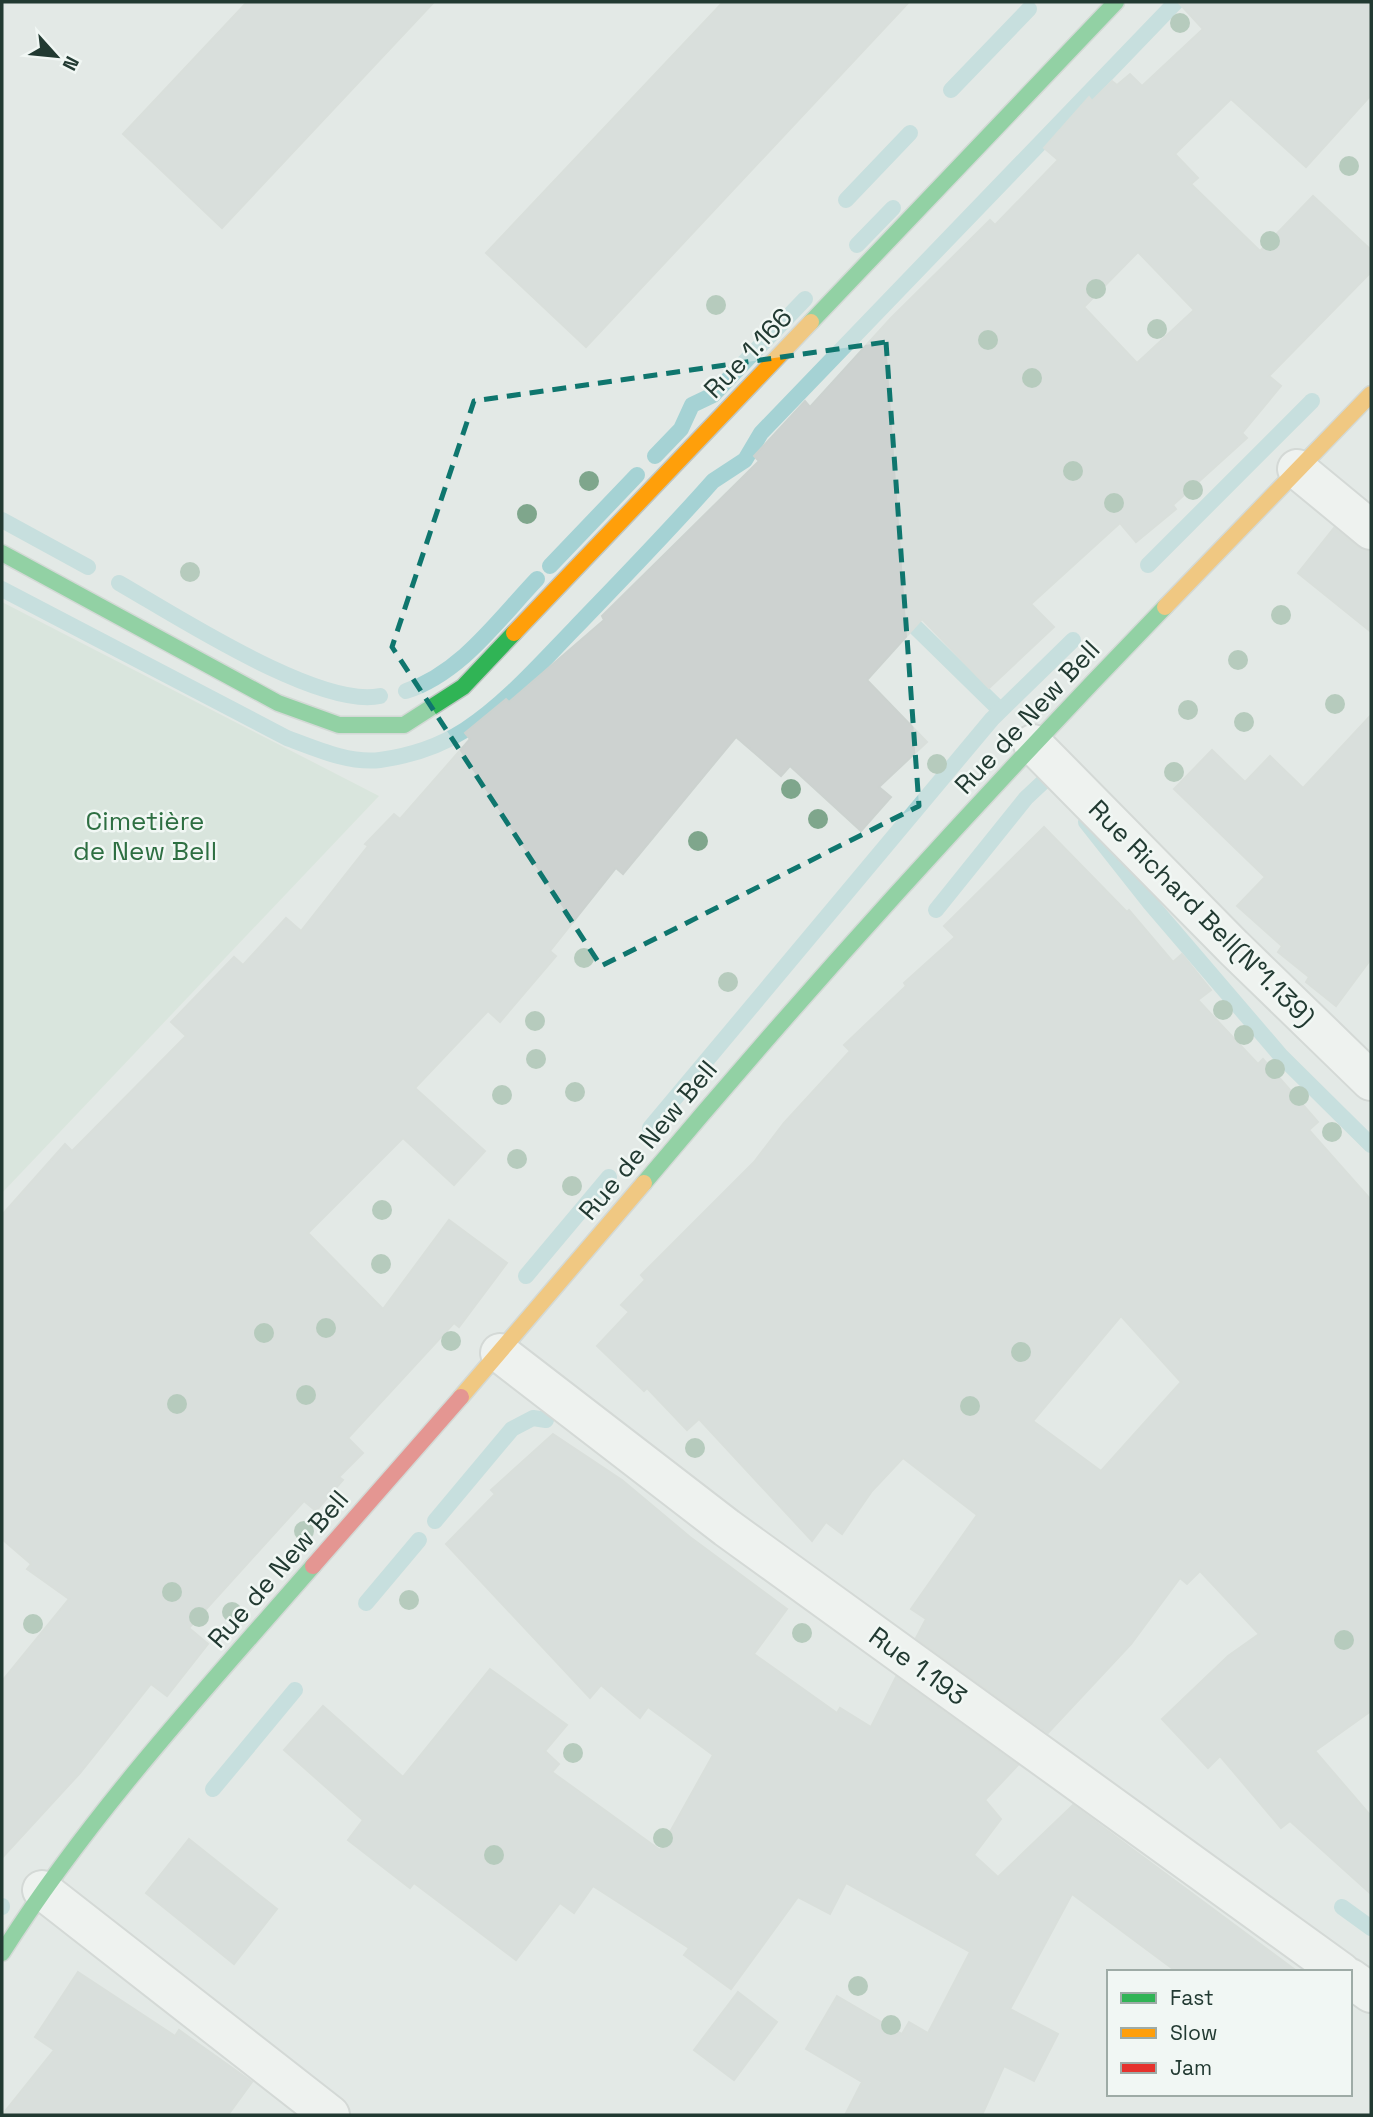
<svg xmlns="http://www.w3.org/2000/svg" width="1373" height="2117" viewBox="0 0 1373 2117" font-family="'Space Grotesk',sans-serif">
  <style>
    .green { fill: #cde1d2 }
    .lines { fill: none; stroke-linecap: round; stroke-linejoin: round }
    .stream { stroke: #a5d2d4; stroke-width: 16 }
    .building { fill: #cdd2d0; stroke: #ccd2cf; stroke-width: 2; fill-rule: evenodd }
    .street-casing { stroke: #c0c5c3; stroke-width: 42 }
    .fast-casing { stroke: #bfc6c3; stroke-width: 19 }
    .slow-casing { stroke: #bfc6c3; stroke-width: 19 }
    .jam-casing { stroke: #bfc6c3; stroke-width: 19 }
    .street { stroke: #fbfcfb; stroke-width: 38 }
    .fast { stroke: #30b455; stroke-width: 16 }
    .slow { stroke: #ff9f0a; stroke-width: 16 }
    .jam { stroke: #e5322d; stroke-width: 16 }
    .tree { fill: #7fa68c }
    .marked { fill: none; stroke: #0f766e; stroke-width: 5; stroke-dasharray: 14 9; stroke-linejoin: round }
    .labels { text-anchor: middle; stroke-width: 5; stroke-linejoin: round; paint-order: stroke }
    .street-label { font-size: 26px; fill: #223a32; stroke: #f1f7f4 }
    .park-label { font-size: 26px; fill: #2e6f42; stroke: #f1f7f4 }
  </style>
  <rect width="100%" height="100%" fill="#e3e9e6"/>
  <path class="green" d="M2,602L379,796L2,1193Z"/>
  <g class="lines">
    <g class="stream">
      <path d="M951,90L1029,9"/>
      <path d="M846,200L910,133"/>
      <path d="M857,245L893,208"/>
      <path d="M655,456L681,429L692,405L713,395L805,299"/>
      <path d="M2,520L88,567"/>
      <path d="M1148,565L1312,401"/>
      <path d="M550,566L637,475"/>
      <path d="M119,583C175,615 319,709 380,696"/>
      <path d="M2,589L287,738C314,748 350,764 380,760C409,756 440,746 465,730C506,703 540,664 574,629C621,580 668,532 713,481L745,460L761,433L1176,2"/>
      <path d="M902,614L1000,710"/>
      <path d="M406,691C461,673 498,620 537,579"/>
      <path d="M1086,822L1150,903L1281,1056L1371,1145"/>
      <path d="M936,910L1026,798L1057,769"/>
      <path d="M650,1128L992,719L1073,640"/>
      <path d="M526,1276L609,1177"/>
      <path d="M435,1521L512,1429L533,1418L546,1420"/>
      <path d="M366,1603L419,1540"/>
      <path d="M213,1789L295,1690"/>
      <path d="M2,1907V1906"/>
      <path d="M1342,1907L1371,1928"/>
    </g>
  </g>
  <g class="building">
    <path d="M247,2H434L222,228L123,134Z"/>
    <path d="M723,2H909L586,347L486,253Z"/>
    <path d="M1178,2H1371V95L1306,167L1231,99L1175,154L1198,178L1191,184L1260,251L1313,196L1371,250V272L1269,376L1281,386L1242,433L1247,438L1173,505L1176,509L1136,542L1120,523L1031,604L1054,627L989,688L922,619L867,680L927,742L879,787L891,797L861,831L790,766L781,776L736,737L623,874L616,868L550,951L556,956L500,1022L488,1011L415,1088L485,1151L454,1185L403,1138L308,1233L383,1309L449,1220L507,1263L459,1327L454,1323L348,1438L363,1453L339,1477L343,1480L316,1511L304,1501L189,1628L208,1644L167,1696L151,1684L80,1773L2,1858V1681L69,1599L27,1569L31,1564L2,1539V1215L65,1144L72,1151L186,1036L171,1022L234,957L243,965L286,918L301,931L368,846L365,844L394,814L400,819L470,739L465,733L506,699L509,702L604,620L602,616L759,461L754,456L805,401L810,407L891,318L990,220L995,225L1058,160L1044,148L1089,97L1092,101L1112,81L1117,85L1130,74L1142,86L1203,29ZM1138,252L1194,310L1137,363L1084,307Z"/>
    <path d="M1334,528L1358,547L1371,551V632L1298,573Z"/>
    <path d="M1371,715V959L1336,1006L1306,982L1309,977L1278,952L1282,946L1237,906L1265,877L1174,789L1212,750L1245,782L1270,756L1303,788Z"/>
    <path d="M1044,827L1127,912L1129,910L1173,962L1182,954L1211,990L1198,1000L1258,1064L1263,1059L1318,1122L1309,1130L1371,1200V1711L1315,1751L1371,1816V1894L1290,1821L1281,1828L1220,1756L1208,1768L1162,1719L1228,1656L1259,1634L1200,1571L1187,1584L1180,1578L1131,1644L1048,1733L916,1638L926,1619L911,1609L977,1515L903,1458L872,1491L842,1534L826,1522L812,1541L699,1419L687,1430L647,1388L644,1391L597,1346L629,1312L621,1305L645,1280L641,1275L754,1162L784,1123L850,1051L844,1045L906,986L904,983L955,937L944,926ZM1121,1316L1181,1382L1101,1471L1033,1421Z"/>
    <path d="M553,1434L622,1480L690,1537L787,1609L754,1654L837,1713L840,1708L871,1727L896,1677L1018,1765L985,1800L1001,1819L974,1855L998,1877L1073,1805L1298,1972H1177L1072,1894L1010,2009L1058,2034L1034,2081L1004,2066L982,2115H845L862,2082L806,2049L837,1996L902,2034L909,2022L928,2033L970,1952L846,1883L830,1914L798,1897L731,1989L684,1955L689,1948L593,1886L574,1913L560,1903L516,1960L414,1883L410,1888L348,1840L363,1820L284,1750L323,1706L403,1777L490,1669L567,1725L545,1751L559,1764L552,1772L660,1850L713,1755L648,1707L640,1718L601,1685L590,1698L446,1544L495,1494L491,1490Z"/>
    <path d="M189,1839L277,1909L234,1964L146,1893Z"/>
    <path d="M78,1972L175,2036L179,2030L252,2082L228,2115H2L54,2050L35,2037Z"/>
    <path d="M738,1992L777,2022L734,2080L694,2050Z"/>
  </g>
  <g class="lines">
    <defs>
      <g id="street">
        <path d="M1297,469L1371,530"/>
        <path d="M1033,744L1233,947L1371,1081"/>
        <path d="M500,1353L727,1528L1341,1972"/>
        <path d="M42,1890L330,2115"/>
        <path d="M1350,1978L1371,1993"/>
      </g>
      <g id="fast">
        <path d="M811,322L1116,2"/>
        <path d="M2,553L278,703L339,725H404L463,687L514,633"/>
        <path d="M644,1183C811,984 985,793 1165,607"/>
        <path d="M2,1953C91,1813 204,1691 313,1566"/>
      </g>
      <g id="slow">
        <path d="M1165,607L1371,394"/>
        <path d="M514,633L811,322"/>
        <path d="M461,1397L644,1183"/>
      </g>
      <path id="jam" d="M313,1566L461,1397"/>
    </defs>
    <use href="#street" class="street-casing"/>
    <use href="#fast" class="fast-casing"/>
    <use href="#slow" class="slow-casing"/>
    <use href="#jam" class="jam-casing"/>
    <use href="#street" class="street"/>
    <use href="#fast" class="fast"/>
    <use href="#slow" class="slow"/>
    <use href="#jam" class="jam"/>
  </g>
  <g class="tree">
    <circle cx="1180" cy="23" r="10"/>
    <circle cx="1349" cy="166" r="10"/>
    <circle cx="1270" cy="241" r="10"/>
    <circle cx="1096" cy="289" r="10"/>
    <circle cx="716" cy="305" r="10"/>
    <circle cx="1157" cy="329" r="10"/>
    <circle cx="988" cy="340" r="10"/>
    <circle cx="1032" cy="378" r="10"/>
    <circle cx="1073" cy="471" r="10"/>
    <circle cx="589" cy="481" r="10"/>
    <circle cx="1193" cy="490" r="10"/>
    <circle cx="1114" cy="503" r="10"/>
    <circle cx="527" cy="514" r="10"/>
    <circle cx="190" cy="572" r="10"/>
    <circle cx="1281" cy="615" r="10"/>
    <circle cx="1238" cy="660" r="10"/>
    <circle cx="1335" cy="704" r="10"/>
    <circle cx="1188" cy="710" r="10"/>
    <circle cx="1244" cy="722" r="10"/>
    <circle cx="937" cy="764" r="10"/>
    <circle cx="1174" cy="772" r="10"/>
    <circle cx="791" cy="789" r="10"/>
    <circle cx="818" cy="819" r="10"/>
    <circle cx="698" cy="841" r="10"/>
    <circle cx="584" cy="958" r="10"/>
    <circle cx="728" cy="982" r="10"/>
    <circle cx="1223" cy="1010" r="10"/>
    <circle cx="535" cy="1021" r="10"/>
    <circle cx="1244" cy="1035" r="10"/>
    <circle cx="536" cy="1059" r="10"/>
    <circle cx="1275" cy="1069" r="10"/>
    <circle cx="575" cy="1092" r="10"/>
    <circle cx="502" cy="1095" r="10"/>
    <circle cx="1299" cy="1096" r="10"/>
    <circle cx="1332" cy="1132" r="10"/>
    <circle cx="517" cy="1159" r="10"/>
    <circle cx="572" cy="1186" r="10"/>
    <circle cx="382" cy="1210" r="10"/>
    <circle cx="381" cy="1264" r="10"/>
    <circle cx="326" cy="1328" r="10"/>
    <circle cx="264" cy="1333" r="10"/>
    <circle cx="451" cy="1341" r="10"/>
    <circle cx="1021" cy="1352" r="10"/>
    <circle cx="306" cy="1395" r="10"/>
    <circle cx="177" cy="1404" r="10"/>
    <circle cx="970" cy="1406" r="10"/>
    <circle cx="695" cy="1448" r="10"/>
    <circle cx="304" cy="1531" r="10"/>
    <circle cx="172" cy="1592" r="10"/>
    <circle cx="409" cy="1600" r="10"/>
    <circle cx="232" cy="1612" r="10"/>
    <circle cx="199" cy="1617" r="10"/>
    <circle cx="33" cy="1624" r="10"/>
    <circle cx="802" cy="1633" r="10"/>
    <circle cx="1344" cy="1640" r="10"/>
    <circle cx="573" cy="1753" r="10"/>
    <circle cx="663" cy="1838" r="10"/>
    <circle cx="494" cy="1855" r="10"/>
    <circle cx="858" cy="1986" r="10"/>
    <circle cx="891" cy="2025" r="10"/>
  </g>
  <path d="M0 0H1373V2117H0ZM886,342L919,806L601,966L392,647L474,401Z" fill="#e3e9e6" fill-opacity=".55" fill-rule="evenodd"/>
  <path class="marked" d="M886,342L919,806L601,966L392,647L474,401Z"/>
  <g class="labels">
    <g class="street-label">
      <text transform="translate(748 353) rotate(-46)" y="9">Rue 1.166</text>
      <text transform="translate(1027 717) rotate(-47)" y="9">Rue de New Bell</text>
      <text transform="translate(1202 913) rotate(45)" y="9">Rue Richard Bell(N°1.139)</text>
      <text transform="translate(648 1140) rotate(-50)" y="9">Rue de New Bell</text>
      <text transform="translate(278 1569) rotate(-49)" y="9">Rue de New Bell</text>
      <text transform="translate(918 1666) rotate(36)" y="9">Rue 1.193</text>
    </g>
    <g class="park-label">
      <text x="145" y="830">Cimetière<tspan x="145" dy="30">de New Bell</tspan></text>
    </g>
  </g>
  <rect width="1373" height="2117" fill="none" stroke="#223a32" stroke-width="7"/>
  <rect x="1107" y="1970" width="245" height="126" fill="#f1f7f4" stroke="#9eaba6" stroke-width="2"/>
  <rect x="1121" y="1993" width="35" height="10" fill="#30b455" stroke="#9eaba6" stroke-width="2"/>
  <text x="1170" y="2005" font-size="21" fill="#223a32">Fast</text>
  <rect x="1121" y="2028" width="35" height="10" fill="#ff9f0a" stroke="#9eaba6" stroke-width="2"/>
  <text x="1170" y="2040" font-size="21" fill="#223a32">Slow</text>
  <rect x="1121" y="2063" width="35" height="10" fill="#e5322d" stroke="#9eaba6" stroke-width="2"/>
  <text x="1170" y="2075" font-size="21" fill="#223a32">Jam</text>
  <g transform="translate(56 56) rotate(117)" stroke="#f1f7f4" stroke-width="5" paint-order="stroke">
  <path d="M0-5L12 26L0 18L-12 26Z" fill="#223a32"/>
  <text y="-10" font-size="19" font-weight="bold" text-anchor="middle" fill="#223a32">N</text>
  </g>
</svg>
